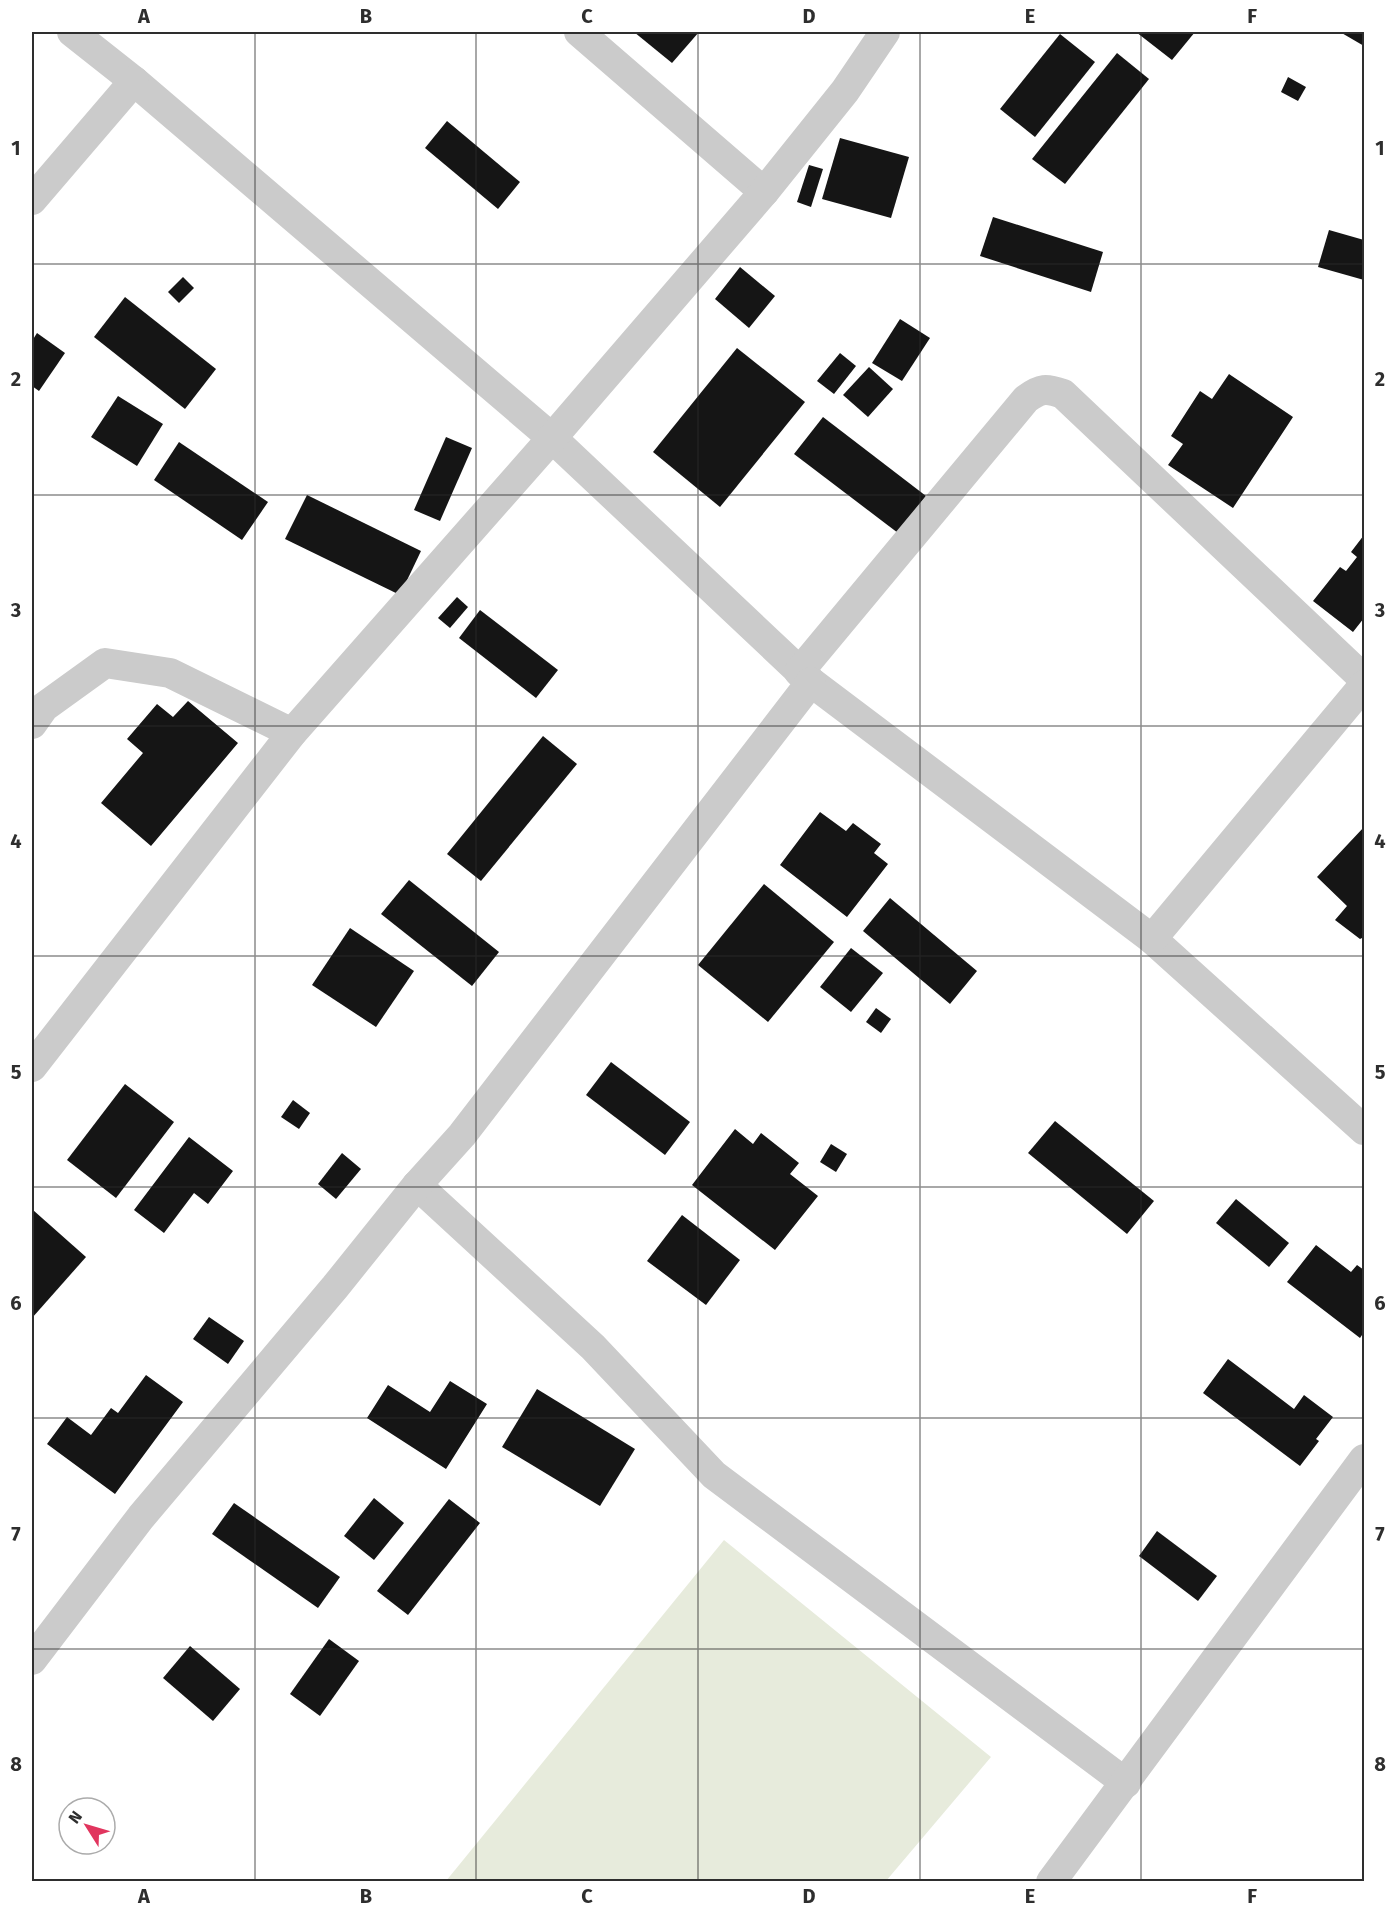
<svg xmlns="http://www.w3.org/2000/svg" width="1396" height="1913" viewBox="0 0 1396 1913" font-family="'Fira Sans',sans-serif">
  <style>
    .green { fill: #e7ebdc }
    .building { fill: #151515 }
    .lines { fill: none; stroke-linecap: round; stroke-linejoin: round }
    .street { stroke: #cbcbcb; stroke-width: 30 }
    .grid { fill: none; stroke: #2e2e2e; stroke-width: 1.5; stroke-opacity: 0.55 }
    .neatline { fill: none; stroke: #2e2e2e; stroke-width: 2 }
    .grid-label { font-size: 20px; text-anchor: middle; font-weight: bold; fill: #2e2e2e }
  </style>
  <rect width="100%" height="100%" fill="#fff"/>
  <path class="green" d="M724,1540L991,1757L886,1881H446Z"/>
  <g class="building">
    <path d="M634,32H699L672,63Z"/>
    <path d="M1136,32H1195L1172,60Z"/>
    <path d="M1340,32H1364V46Z"/>
    <path d="M1060,34L1095,62L1035,137L1000,109Z"/>
    <path d="M1117,53L1149,79L1065,184L1032,159Z"/>
    <path d="M1288,77L1306,87L1298,101L1281,92Z"/>
    <path d="M447,121L520,182L498,209L425,148Z"/>
    <path d="M840,138L909,157L891,218L822,199Z"/>
    <path d="M809,165L823,169L811,207L797,202Z"/>
    <path d="M993,217L1103,252L1091,292L980,256Z"/>
    <path d="M1329,230L1364,240V280L1318,267Z"/>
    <path d="M740,267L775,296L749,328L715,299Z"/>
    <path d="M183,277L194,288L179,303L168,292Z"/>
    <path d="M125,297L216,369L185,409L94,337Z"/>
    <path d="M900,319L930,338L902,381L872,363Z"/>
    <path d="M37,333L65,353L39,391L32,386V341Z"/>
    <path d="M737,348L805,402L720,507L653,452Z"/>
    <path d="M840,353L856,366L834,394L817,381Z"/>
    <path d="M869,367L893,389L868,417L843,395Z"/>
    <path d="M1229,374L1293,417L1233,508L1168,465L1183,444L1171,436L1200,391L1212,399Z"/>
    <path d="M118,396L163,424L137,466L91,437Z"/>
    <path d="M823,417L926,496L898,533L794,454Z"/>
    <path d="M446,437L472,448L440,521L414,510Z"/>
    <path d="M179,442L268,502L242,540L154,480Z"/>
    <path d="M307,495L421,551L400,595L285,539Z"/>
    <path d="M1364,535V618L1353,632L1313,601L1340,567L1346,571L1357,557L1351,552Z"/>
    <path d="M457,597L468,607L450,628L438,618Z"/>
    <path d="M480,610L558,670L536,698L459,638Z"/>
    <path d="M188,701L238,743L151,846L101,803L143,753L127,739L157,704L173,717Z"/>
    <path d="M543,736L577,764L481,881L447,854Z"/>
    <path d="M820,812L846,831L853,823L881,844L874,853L888,864L847,917L780,865Z"/>
    <path d="M1364,827V937L1360,939L1335,920L1347,906L1317,877Z"/>
    <path d="M409,880L499,952L472,986L381,914Z"/>
    <path d="M764,884L834,942L768,1022L698,965Z"/>
    <path d="M890,898L977,971L950,1004L863,931Z"/>
    <path d="M350,928L414,971L376,1027L312,985Z"/>
    <path d="M851,948L883,973L851,1012L820,987Z"/>
    <path d="M876,1008L891,1019L881,1033L866,1022Z"/>
    <path d="M611,1062L690,1122L665,1155L586,1095Z"/>
    <path d="M125,1084L174,1122L116,1198L67,1160Z"/>
    <path d="M293,1100L310,1113L299,1129L281,1117Z"/>
    <path d="M1055,1121L1154,1201L1127,1234L1028,1153Z"/>
    <path d="M735,1129L753,1144L761,1133L799,1163L790,1174L818,1196L775,1250L692,1185Z"/>
    <path d="M189,1137L233,1171L208,1204L194,1193L164,1233L134,1210Z"/>
    <path d="M831,1144L847,1154L836,1172L820,1162Z"/>
    <path d="M342,1153L361,1169L336,1199L318,1184Z"/>
    <path d="M1236,1199L1289,1243L1269,1267L1216,1223Z"/>
    <path d="M33,1210L86,1257L32,1318V1212Z"/>
    <path d="M682,1215L740,1260L706,1305L647,1261Z"/>
    <path d="M1316,1245L1351,1272L1357,1265L1364,1270V1332L1360,1338L1287,1282Z"/>
    <path d="M209,1317L244,1341L228,1364L193,1339Z"/>
    <path d="M1228,1359L1294,1409L1304,1395L1333,1417L1316,1439L1319,1441L1300,1466L1203,1393Z"/>
    <path d="M146,1375L183,1402L115,1494L47,1444L67,1417L91,1435L111,1408L118,1413Z"/>
    <path d="M450,1381L487,1404L446,1469L367,1418L388,1385L430,1412Z"/>
    <path d="M537,1389L635,1449L600,1506L502,1447Z"/>
    <path d="M374,1498L404,1523L374,1560L344,1536Z"/>
    <path d="M449,1499L480,1523L408,1615L377,1591Z"/>
    <path d="M234,1503L340,1577L318,1608L212,1534Z"/>
    <path d="M1157,1531L1217,1576L1198,1601L1139,1556Z"/>
    <path d="M329,1639L359,1661L320,1716L290,1694Z"/>
    <path d="M190,1646L240,1689L213,1721L163,1678Z"/>
  </g>
  <g class="lines">
    <g class="street">
      <path d="M72,32L134,81L552,438L811,682L1152,939L1364,1130"/>
      <path d="M579,32L764,192"/>
      <path d="M32,200L134,81"/>
      <path d="M799,672L1026,399C1041,388 1046,388 1063,394L1364,679"/>
      <path d="M32,724L44,707L105,663L170,673L292,733"/>
      <path d="M1152,939L1364,685"/>
      <path d="M32,1067L292,733L552,438L764,192L845,91L885,32"/>
      <path d="M417,1185L593,1347L714,1475L1126,1783"/>
      <path d="M32,1660L141,1517L335,1287L417,1185L462,1135L811,682"/>
      <path d="M1051,1882L1364,1459"/>
    </g>
  </g>
  <path class="grid" d="M255,32V1882M476,32V1882M698,32V1882M920,32V1882M1141,32V1882M32,264H1364M32,495H1364M32,726H1364M32,956H1364M32,1187H1364M32,1418H1364M32,1649H1364"/>
  <rect width="1396" height="1913" fill="none" stroke="#ffffff" stroke-width="66"/>
  <g transform="translate(87 1826) rotate(307)"><circle r="28" fill="#ffffff" stroke="#ababab" stroke-width="1.5"/>
  <path d="M0-4.5L10 22L0 15L-10 22Z" fill="#e1355e"/>
  <text y="-9" font-size="16" font-weight="bold" text-anchor="middle" fill="#2e2e2e">N</text>
  </g>
  <rect x="33" y="33" width="1330" height="1847" class="neatline"/>
  <g class="grid-label">
    <text x="144" y="23">A</text>
    <text x="366" y="23">B</text>
    <text x="587" y="23">C</text>
    <text x="809" y="23">D</text>
    <text x="1030" y="23">E</text>
    <text x="1252" y="23">F</text>
    <text x="16" y="155">1</text>
    <text x="1380" y="155">1</text>
    <text x="16" y="386">2</text>
    <text x="1380" y="386">2</text>
    <text x="16" y="617">3</text>
    <text x="1380" y="617">3</text>
    <text x="16" y="848">4</text>
    <text x="1380" y="848">4</text>
    <text x="16" y="1079">5</text>
    <text x="1380" y="1079">5</text>
    <text x="16" y="1310">6</text>
    <text x="1380" y="1310">6</text>
    <text x="16" y="1541">7</text>
    <text x="1380" y="1541">7</text>
    <text x="16" y="1771">8</text>
    <text x="1380" y="1771">8</text>
    <text x="144" y="1903">A</text>
    <text x="366" y="1903">B</text>
    <text x="587" y="1903">C</text>
    <text x="809" y="1903">D</text>
    <text x="1030" y="1903">E</text>
    <text x="1252" y="1903">F</text>
  </g>
</svg>
